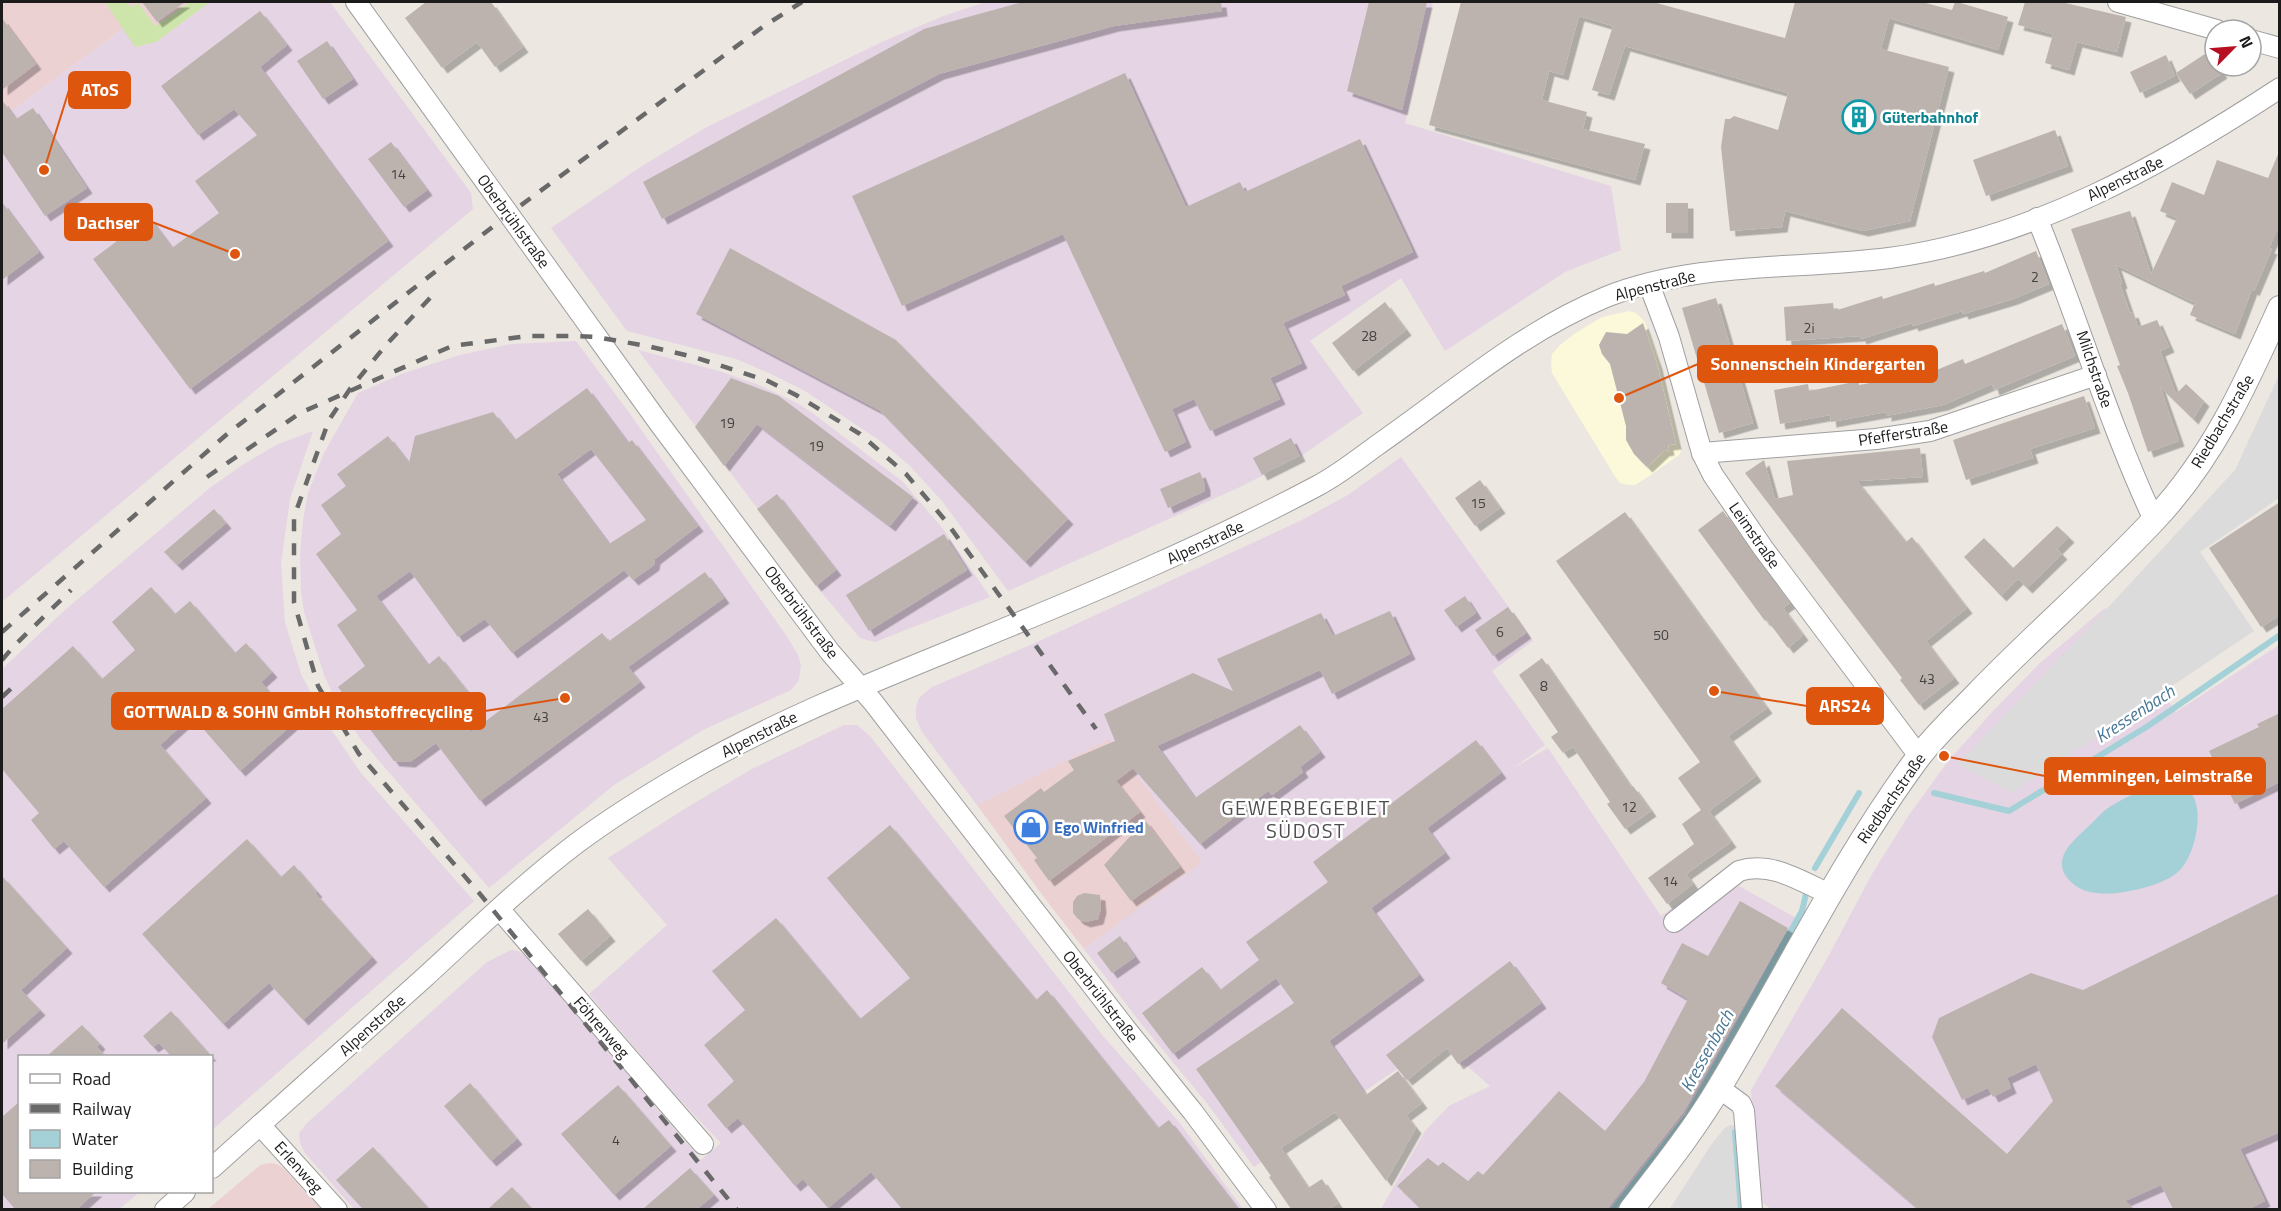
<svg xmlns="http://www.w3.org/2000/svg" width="2281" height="1211" viewBox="0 0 2281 1211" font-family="'Titillium Web',sans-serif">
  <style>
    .commercial { fill: #ecd1d3 }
    .industrial { fill: #e5d4e4 }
    .education { fill: #fcf8da }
    .grass { fill: #cde4aa }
    .parking { fill: #dbdbdb }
    .water { fill: #a4d1d7 }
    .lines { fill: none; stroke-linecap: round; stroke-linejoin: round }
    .stream { stroke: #a4d1d7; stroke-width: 6 }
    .building { fill: #bcb3ae; fill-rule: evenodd; filter: url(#shadow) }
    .minor-casing { stroke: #9f9f9f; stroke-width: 22 }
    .tertiary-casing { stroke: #9f9f9f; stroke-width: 26 }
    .minor { stroke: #fff; stroke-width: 20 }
    .tertiary { stroke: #fff; stroke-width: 24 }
    .rail { stroke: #696969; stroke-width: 4.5; stroke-dasharray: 12 12; stroke-linecap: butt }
    .labels { text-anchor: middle; stroke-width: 5; stroke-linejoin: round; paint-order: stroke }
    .number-label { font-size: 14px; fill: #434140 }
    .culture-label { font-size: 16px; font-weight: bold; fill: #0d838f; stroke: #fff; text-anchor: start }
    .street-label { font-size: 16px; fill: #1b1b1b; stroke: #fff }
    .shop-label { font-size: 16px; font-weight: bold; fill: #366cbe; stroke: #fff; text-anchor: start }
    .water-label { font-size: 18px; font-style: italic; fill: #4a7894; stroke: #fff }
    .quarter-label { font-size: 20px; letter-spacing: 1.5px; fill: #4e4e4e; stroke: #fff }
    .leader { fill: none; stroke: #de560d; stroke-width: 2 }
    .callout-dot { fill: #de560d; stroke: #fff; stroke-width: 2 }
    .callout { fill: #de560d; stroke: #de560d; stroke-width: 2 }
    .callout-label { font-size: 18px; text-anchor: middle; font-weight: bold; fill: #fff }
  </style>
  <defs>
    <filter id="shadow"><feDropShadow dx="5.5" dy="5.5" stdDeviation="0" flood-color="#0004"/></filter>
  </defs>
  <rect width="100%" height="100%" fill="#ece7e1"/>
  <g class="commercial">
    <path d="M2,2H105L124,28L2,118Z"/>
    <path d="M126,2H190L155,26L138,3L131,7Z"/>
    <path d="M1109,738L1203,863L1084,949L1040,892L977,805Z"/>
    <path d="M269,1163L277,1164L283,1168L321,1209H208L260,1165Z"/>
  </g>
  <g class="industrial">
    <path d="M210,2H330L471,193L473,209L2,602V118L124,28L136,47L156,42Z"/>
    <path d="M986,2H1433L1405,123L1611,186L1621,250L1565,272L1445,351L1401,278L1310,341L1363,413L1301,456L1240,487L1008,591L942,501L909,465L879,440L805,391L769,373L736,359L627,331L551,228L642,166L705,128L884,41L946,15Z"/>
    <path d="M576,341L630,414L788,638L798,655L801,665L799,680L791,690L703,730L614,785L489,888L362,741L338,706L324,675L304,612L301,591L300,555L303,521L308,493L324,453L358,393L404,373L460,355L511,344Z"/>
    <path d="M638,350L719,371L759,385L797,403L811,412L902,481L943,529L990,597L875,642L860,638L816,586Z"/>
    <path d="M313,431L290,499L281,563L285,622L301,674L328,725L361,773L474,901L212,1130V1056H20V1192H140L119,1209L2,1210V669L65,610L211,487L244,464L278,444Z"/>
    <path d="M1401,457L1533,641L1492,671L1545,745L1512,769L1548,748L1661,916L1701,887L1720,895L1739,886L1796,918L1692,1104L1610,1209H1381L1425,1131L1449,1106L1490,1086L1467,1066L1458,1064L1447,1048L1406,1080L1397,1069L1254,1167L1206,1102L1143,1026L1084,949L1202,862L1109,739L977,805L922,732L916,718V707L919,698L932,687L1037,642L1300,521L1348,495Z"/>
    <path d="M2105,608L2176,712L2279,645V1209H1771L1758,1199L1751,1090L1828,957L1872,874L1909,815L1949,760L1994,710L2040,663Z"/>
    <path d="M844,725H857L870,736L1103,1036L1178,1121L1243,1209H354L305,1153L300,1143L299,1133L307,1123L487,962L511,950L518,951L527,957L701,1160L721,1143L675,1095L589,994L667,925L608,858L686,808L752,769Z"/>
  </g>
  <path class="education" d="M1629,311L1636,313L1645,322L1657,354L1681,451L1679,455L1648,477L1635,485H1628L1620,483L1614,475L1552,373L1551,364L1552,354L1560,345L1577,332L1602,317Z"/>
  <path class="grass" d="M105,2H126L131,7L138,3L155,26L190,2H210L156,42L135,47Z"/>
  <g class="parking">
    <path d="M2279,375V498L2200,552L2254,631L2012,793L1958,764L2115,600L2235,470Z"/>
    <path d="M1730,1125L1737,1126L1747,1209L1669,1210L1711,1145L1724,1129Z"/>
  </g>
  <path class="water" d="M2161,784C2170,784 2180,785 2188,790C2207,805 2195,857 2179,871C2166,883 2142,889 2124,892C2108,895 2085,895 2072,883C2047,860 2074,840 2091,824C2097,818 2104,810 2111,806C2127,796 2144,789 2161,784Z"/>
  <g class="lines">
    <g class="stream">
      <path d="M1934,793L2009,811L2148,726L2280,635"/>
      <path d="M1815,868L1859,793"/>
      <path d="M1735,1132L1741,1210"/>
      <path d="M1613,1210L1688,1115L1802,911L1806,894"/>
    </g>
  </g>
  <g class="building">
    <path d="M142,2H185L157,22Z"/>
    <path d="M426,2H491L523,47L495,67L477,42L442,68L405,18Z"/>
    <path d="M1023,2H1221L1222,11L1114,26L939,74L662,219L643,182L924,29Z"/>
    <path d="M1369,2H1427L1402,110L1347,91Z"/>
    <path d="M1461,2H1653L1785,38L1795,2H1922L1952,10L1955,2H1957L2008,17L1998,50L1889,18L1881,49L1949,67L1910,221L1863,231L1785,211L1782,227L1730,231L1721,147L1725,119H1730L1734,116L1778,130L1788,93L1625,46L1609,95L1592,90L1613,26L1579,16L1563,75L1549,71L1542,100L1587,112L1583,129L1645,144L1635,180L1429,125Z"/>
    <path d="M2025,2H2061L2126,17L2117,52L2077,42L2069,70L2045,63L2053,34L2018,25Z"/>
    <path d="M260,11L287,45L260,67L388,241L190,389L93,259L149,217L172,248L219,213L195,181L257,135L234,109L198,135L161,86Z"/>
    <path d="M2,18L36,64L2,90Z"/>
    <path d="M327,41L353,79L323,99L297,61Z"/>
    <path d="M2208,52L2215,66H2217L2222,73L2190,94L2176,73Z"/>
    <path d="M2166,55L2175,76L2140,93L2130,72Z"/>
    <path d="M1125,73L1186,207L1240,182L1245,192L1360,139L1413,252L1341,286L1345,295L1283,323L1302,363L1270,378L1280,399L1210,431L1194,399L1172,409L1186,442L1165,452L1063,234L902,306L852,196Z"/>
    <path d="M2,100L16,119L33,108L87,188L45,216L2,152Z"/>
    <path d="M2055,130L2068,166L1986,196L1973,160Z"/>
    <path d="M391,142L427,190L404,207L368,159Z"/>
    <path d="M2279,152L2280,223L2269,248L2272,249L2254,291L2252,289L2235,334L2190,315L2194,305L2197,304L2116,265L2122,283L2120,284L2130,313L2133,312L2138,327L2157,320L2169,347L2160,351L2176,394L2186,384L2204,401L2193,419L2160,387L2179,441L2148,452L2128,393L2117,366L2120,365L2071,229L2130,211L2151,274L2177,218L2160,211L2172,182L2204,195L2217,160L2268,178Z"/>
    <path d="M2,202L39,252L2,280Z"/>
    <rect x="1666" y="203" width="22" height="30"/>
    <path d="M730,248L896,340L1068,519L1025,562L879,410L696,314Z"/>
    <path d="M2036,251L2049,284L2013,299L1963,314L1962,311L1913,326L1912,323L1861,339L1860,336L1786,341L1784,307L1833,303L1834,311L1882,296L1883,299L1934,283L1935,286L1984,271L1985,273Z"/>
    <path d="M1716,298L1753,423L1719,433L1682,308Z"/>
    <path d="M1385,302L1406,330L1353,371L1332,343Z"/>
    <path d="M1643,323L1657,364L1676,444L1668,445L1669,450L1664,451L1647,467L1634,454L1626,440V426L1610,364L1602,354L1599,345L1606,332L1627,334Z"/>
    <path d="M2062,324L2075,356L1994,390L1992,384L1943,405L1886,416V412L1831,422L1830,415L1780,424L1774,390L1808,384L1809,391L1859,381V385L1914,375L1915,379L1963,359L1965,364Z"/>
    <path d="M731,378L779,396L913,497L890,526L757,424L724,466L695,427Z"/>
    <path d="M587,388L628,443L632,440L698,526L655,559L654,565L633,580L624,570L512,653L485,619L458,637L410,571L376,596L428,665L439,656L471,696L470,733L602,633L609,641L705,572L724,598L628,667L640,682L480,801L436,743L410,762L394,761L338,687L365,666L337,625L357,610L316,554L341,534L321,505L346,486L337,474L388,436L409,463L415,436L493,412L515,440ZM591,449L646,520L609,544L557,474Z"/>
    <path d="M2084,396L2095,428L2030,449L2033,458L1966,480L1953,440Z"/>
    <path d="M1291,438L1300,456L1262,475L1253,458Z"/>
    <path d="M1920,448L1923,477L1857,481L1906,542L1912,537L1967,608L1926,641L1954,678L1919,705L1900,680L1902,678L1745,473L1764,460L1775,499L1793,495L1787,461Z"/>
    <path d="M1200,472L1205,485V491L1168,508L1160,489Z"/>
    <path d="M1480,480L1500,508L1475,526L1455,498Z"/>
    <path d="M777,494L836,570L816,586L757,509Z"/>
    <path d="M2280,502V615L2261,627L2209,548Z"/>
    <path d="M214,509L226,523L177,565L164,552Z"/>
    <path d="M1723,511L1790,603L1783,608L1803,635L1788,648L1767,620L1765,621L1698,530Z"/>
    <path d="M1625,512L1767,708L1728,736L1756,776L1709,811L1731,842L1686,874L1693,884L1667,904L1648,878L1694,844L1682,824L1701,810L1678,778L1700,762L1556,561Z"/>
    <path d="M2057,526L2069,537L2057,549L2062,554L2027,588L2018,579L2001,596L1964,557L1984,538L2013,568Z"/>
    <path d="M944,534L967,570L869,631L846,595Z"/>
    <path d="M151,587L175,614L190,601L235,653L246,643L272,672L261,682L295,722L240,771L192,716L160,745L206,798L104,887L64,841L54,849L31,820L39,813L2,769V709L73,646L102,679L135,650L112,622Z"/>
    <path d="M1465,596L1476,613L1456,627L1444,610Z"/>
    <path d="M1508,607L1526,633L1493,656L1475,630Z"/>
    <path d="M1390,611L1410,654L1332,694L1320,670L1157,746L1195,798L1300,725L1320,752L1300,767L1303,772L1272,795L1268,791L1200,844L1133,768L1116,781L1140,812L1049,881L1034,860L1037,858L1004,816L1041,788L1044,792L1074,770L1068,761L1115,741L1104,714L1193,673L1233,691L1217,659L1321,613L1333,636Z"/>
    <path d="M1542,658L1631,787L1633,786L1651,811L1625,829L1607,804L1610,802L1573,747L1563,753L1551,737L1558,732L1519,675Z"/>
    <path d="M2280,713V782L2235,804L2209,751L2259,727L2257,724Z"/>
    <path d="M1476,740L1501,773L1427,828L1445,853L1371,908L1419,975L1329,1041L1366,1095L1398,1071L1422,1103L1406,1115L1416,1128L1386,1181L1335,1112L1281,1148L1308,1188L1322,1179L1338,1204L1328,1209H1291L1269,1177L1271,1176L1196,1069L1294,1003L1276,978L1173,1054L1142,1013L1202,967L1220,990L1259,960L1246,942L1328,882L1313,862Z"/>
    <path d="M1145,820L1180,867L1131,901L1104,865Z"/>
    <path d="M890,825L1036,1000L1047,990L1158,1128L1169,1120L1238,1209H902L871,1172L828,1208L803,1179L795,1186L738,1118L726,1128L707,1105L734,1081L704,1045L745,1010L712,971L776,918L860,1019L910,978L827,878Z"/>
    <path d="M247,839L281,877L294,865L317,892L315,893L372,957L303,1020L269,983L223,1024L142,934Z"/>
    <path d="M2,876L67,948L21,990L40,1010L2,1044Z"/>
    <path d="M1084,893L1100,895L1101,908L1098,919L1085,922L1078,919L1073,913V902L1077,896Z"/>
    <path d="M2280,893V1132L2240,1149L2265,1201L2249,1209H2173L2161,1185L2125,1201L2134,1209H1918L1775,1086L1842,1008L2007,1154L2053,1101L2036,1064L2007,1078L2011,1088L1993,1097L1988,1088L1962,1100L1932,1037L1939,1018L2031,973L2083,990Z"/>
    <path d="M1740,901L1788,928L1684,1111L1607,1209H1421L1397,1186L1428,1158L1438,1166L1443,1162L1468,1181L1478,1171L1483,1175L1559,1091L1605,1131L1644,1082L1688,999L1661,983L1682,943L1708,956Z"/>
    <path d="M588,909L610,936L581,961L558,934Z"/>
    <path d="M1120,936L1135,957L1112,973L1097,953Z"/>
    <path d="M1510,961L1541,1003L1458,1064L1447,1048L1407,1080L1386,1055Z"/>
    <path d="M171,1011L211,1056H171L159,1043L153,1047L143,1036Z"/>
    <path d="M82,1025L100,1044L97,1047L105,1056H47Z"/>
    <path d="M470,1083L517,1139L491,1161L444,1106Z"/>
    <path d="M618,1085L671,1146L614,1195L561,1134Z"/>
    <path d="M20,1101V1191H97L77,1209H15L2,1194V1117Z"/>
    <path d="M373,1147L429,1209H363L336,1180Z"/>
    <path d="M690,1168L714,1195L697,1209H643Z"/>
    <path d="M512,1187L532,1209H488Z"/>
  </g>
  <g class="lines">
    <defs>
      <g id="minor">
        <path d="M356,2L659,423L830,652L873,702L1126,1029L1193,1112L1266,1210"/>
        <path d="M2118,2L2217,30"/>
        <path d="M2251,40L2280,48"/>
        <path d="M2037,218C2078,318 2108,422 2154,520"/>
        <path d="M1649,284L1669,337L1702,453L1713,475L1763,548L1919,756"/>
        <path d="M1702,453L1876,439L1930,431L2096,375"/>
        <path d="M499,909L703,1144"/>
        <path d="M1674,922L1739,871C1771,861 1801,881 1829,894"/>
        <path d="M1719,1088L1741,1104L1744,1111L1752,1210"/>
        <path d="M260,1125L337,1210"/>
        <path d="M212,1168C283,1105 354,1041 425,977C474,932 523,884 577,843C612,817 649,794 687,772C777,720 873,682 969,643C1087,595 1204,546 1317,486C1338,475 1357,460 1376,446C1451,394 1521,332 1606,297C1696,261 1795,270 1889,258C2031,239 2161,166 2280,88"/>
        <path d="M165,1210L185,1192"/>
      </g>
      <path id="tertiary" d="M1631,1210C1662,1170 1694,1130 1720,1086C1786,977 1841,862 1917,759C1935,735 1957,715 1978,693C2035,634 2098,580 2154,520C2212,459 2246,384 2280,308"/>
    </defs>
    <use href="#minor" class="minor-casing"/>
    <use href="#tertiary" class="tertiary-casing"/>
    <use href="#minor" class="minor"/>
    <use href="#tertiary" class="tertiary"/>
    <g class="rail">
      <path d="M430,298L386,345L350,389L329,420L294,517V602L318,686L359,754L480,894L737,1210"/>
      <path d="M207,477L300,413L452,346L528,336H578L596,337L647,346L694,357L768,381L796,395L860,434L906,474L945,520L1096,729"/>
      <path d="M2,632L226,435L509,214L764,26L802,2"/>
      <path d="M2,660L14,646L71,590"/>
      <path d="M2,697L18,682"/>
    </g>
  </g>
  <defs>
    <symbol id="building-ring" viewBox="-11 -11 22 22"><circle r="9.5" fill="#fff" stroke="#0f9aa8" stroke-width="1.5"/><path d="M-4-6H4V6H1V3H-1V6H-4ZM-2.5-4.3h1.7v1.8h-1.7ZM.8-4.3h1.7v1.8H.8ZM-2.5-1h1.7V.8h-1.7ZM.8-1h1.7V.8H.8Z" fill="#0f9aa8"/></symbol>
    <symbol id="shop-ring" viewBox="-11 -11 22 22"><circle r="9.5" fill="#fff" stroke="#3f7fe0" stroke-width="1.5"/><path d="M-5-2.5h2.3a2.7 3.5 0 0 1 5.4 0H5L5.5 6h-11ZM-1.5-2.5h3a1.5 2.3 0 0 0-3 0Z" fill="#3f7fe0"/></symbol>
  </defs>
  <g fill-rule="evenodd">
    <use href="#building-ring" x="1840" y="98" width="38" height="38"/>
    <use href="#shop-ring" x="1012" y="808" width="38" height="38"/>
  </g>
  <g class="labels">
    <g class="number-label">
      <text x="398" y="179">14</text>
      <text x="2035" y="282">2</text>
      <text x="1809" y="333">2i</text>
      <text x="1369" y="341">28</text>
      <text x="727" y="428">19</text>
      <text x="816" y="451">19</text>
      <text x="1478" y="508">15</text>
      <text x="1500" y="637">6</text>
      <text x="1661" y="640">50</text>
      <text x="1927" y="684">43</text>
      <text x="1544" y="691">8</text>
      <text x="541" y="722">43</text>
      <text x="1629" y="812">12</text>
      <text x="1670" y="886">14</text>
      <text x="616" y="1145">4</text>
    </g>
    <g class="culture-label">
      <text x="1882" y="123">Güterbahnhof</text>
    </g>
    <g class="street-label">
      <text transform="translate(2125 178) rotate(-26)" y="6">Alpenstraße</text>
      <text transform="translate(514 221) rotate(54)" y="6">Oberbrühlstraße</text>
      <text transform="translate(1655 285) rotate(-14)" y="6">Alpenstraße</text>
      <text transform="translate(2095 369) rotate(71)" y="6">Milchstraße</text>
      <text transform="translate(2222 421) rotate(-59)" y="6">Riedbachstraße</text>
      <text transform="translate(1903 433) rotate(-9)" y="6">Pfefferstraße</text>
      <text transform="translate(1755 535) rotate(55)" y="6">Leimstraße</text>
      <text transform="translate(1205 542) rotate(-25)" y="6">Alpenstraße</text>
      <text transform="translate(802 612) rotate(53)" y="6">Oberbrühlstraße</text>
      <text transform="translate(759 734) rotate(-27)" y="6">Alpenstraße</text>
      <text transform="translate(1891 798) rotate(-55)" y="6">Riedbachstraße</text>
      <text transform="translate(1101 996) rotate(52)" y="6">Oberbrühlstraße</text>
      <text transform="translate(372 1025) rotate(-42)" y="6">Alpenstraße</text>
      <text transform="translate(602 1027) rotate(49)" y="6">Föhrenweg</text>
      <text transform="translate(299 1167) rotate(48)" y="6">Erlenweg</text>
    </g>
    <g class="shop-label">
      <text x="1054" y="833">Ego Winfried</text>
    </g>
    <g class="water-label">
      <text transform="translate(2135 714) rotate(-33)" y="6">Kressenbach</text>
      <text transform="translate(1707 1051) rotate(-61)" y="6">Kressenbach</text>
    </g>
    <g class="quarter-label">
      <text x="1306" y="815">GEWERBEGEBIET<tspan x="1306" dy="23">SÜDOST</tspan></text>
    </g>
  </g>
  <path class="leader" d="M44 170L69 90M235 254L152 222M1619 398L1698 364M1714 691L1807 706M565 698L485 711M1944 756L2045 776"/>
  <g class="callout-dot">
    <circle cx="44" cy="170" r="6"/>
    <circle cx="235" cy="254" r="6"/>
    <circle cx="1619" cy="398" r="6"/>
    <circle cx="1714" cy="691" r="6"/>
    <circle cx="565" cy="698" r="6"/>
    <circle cx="1944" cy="756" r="6"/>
  </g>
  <g class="callout">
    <rect x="69" y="72" width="61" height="36" rx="6"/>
    <rect x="65" y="204" width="87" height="36" rx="6"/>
    <rect x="1698" y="346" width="239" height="36" rx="6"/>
    <rect x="1807" y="688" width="76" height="36" rx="6"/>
    <rect x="112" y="693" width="373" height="36" rx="6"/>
    <rect x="2045" y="758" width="220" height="36" rx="6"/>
  </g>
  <g class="callout-label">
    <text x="100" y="96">AToS</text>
    <text x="108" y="229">Dachser</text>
    <text x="1818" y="370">Sonnenschein Kindergarten</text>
    <text x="1845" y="712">ARS24</text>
    <text x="298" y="718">GOTTWALD &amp; SOHN GmbH Rohstoffrecycling</text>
    <text x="2155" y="782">Memmingen, Leimstraße</text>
  </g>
  <rect width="2281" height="1211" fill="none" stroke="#1b1b1b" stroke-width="6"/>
  <rect x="18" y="1055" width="195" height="138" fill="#ffffff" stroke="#a4a4a4" stroke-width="1.5"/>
  <rect x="30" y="1074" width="30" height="9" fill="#ffffff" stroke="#a4a4a4" stroke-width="1.5"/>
  <text x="72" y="1085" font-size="18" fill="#1b1b1b">Road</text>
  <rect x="30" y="1104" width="30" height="9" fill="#696969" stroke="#a4a4a4" stroke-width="1.5"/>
  <text x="72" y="1115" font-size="18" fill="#1b1b1b">Railway</text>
  <rect x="30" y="1130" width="30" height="18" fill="#a4d1d7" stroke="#a4a4a4" stroke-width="1.5"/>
  <text x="72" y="1145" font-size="18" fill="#1b1b1b">Water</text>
  <rect x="30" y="1160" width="30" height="18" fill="#bcb3ae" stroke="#a4a4a4" stroke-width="1.5"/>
  <text x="72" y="1175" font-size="18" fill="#1b1b1b">Building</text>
  <g transform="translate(2233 48) rotate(65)"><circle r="28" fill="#ffffff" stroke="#a4a4a4" stroke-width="1.5"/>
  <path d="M0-4.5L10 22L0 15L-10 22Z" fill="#b80e22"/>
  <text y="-9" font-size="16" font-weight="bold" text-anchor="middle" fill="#1b1b1b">N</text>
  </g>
</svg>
